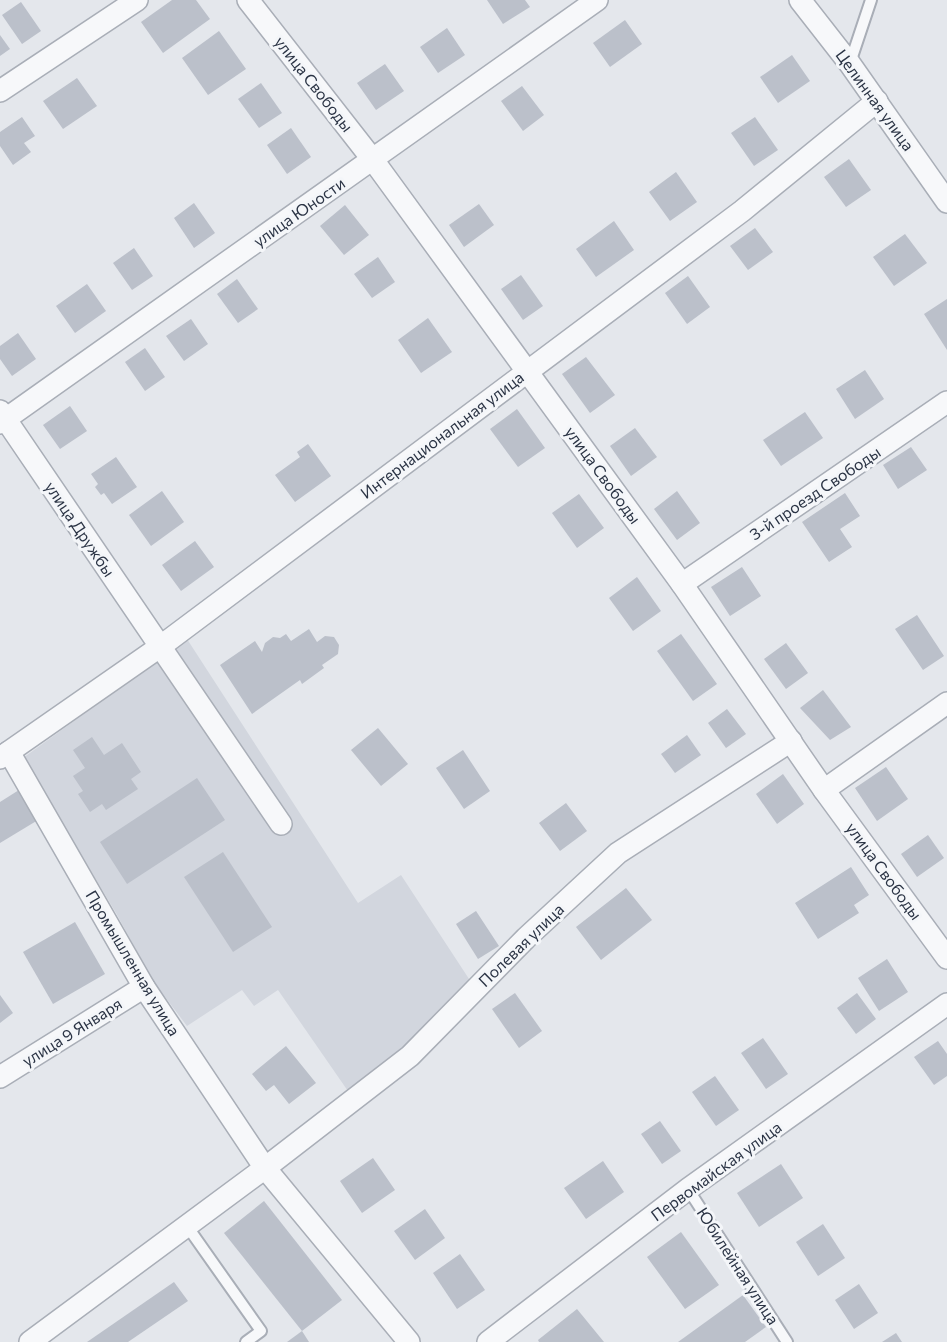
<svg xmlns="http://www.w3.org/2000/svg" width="947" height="1342" viewBox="0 0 947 1342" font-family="Commissioner,sans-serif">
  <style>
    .built { fill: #d2d6de }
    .building { fill: #bbc0ca }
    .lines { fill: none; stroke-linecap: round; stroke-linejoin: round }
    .lane-casing { stroke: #a9aeb7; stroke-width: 14 }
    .street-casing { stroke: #a9aeb7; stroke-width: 24 }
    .lane { stroke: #f7f8fa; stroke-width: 10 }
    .street { stroke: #f7f8fa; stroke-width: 21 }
    .labels { text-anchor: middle; stroke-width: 6; stroke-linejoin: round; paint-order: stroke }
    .street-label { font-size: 16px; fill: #2b3445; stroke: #f4f6f9 }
  </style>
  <rect width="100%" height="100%" fill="#e4e7ec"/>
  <path class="built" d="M187,639L358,903L401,875L471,982L432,1020L350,1094L278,990L254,1006L242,990L187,1026L153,981L116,913L23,758Z"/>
  <g class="building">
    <path d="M172,0H196L210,19L163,53L141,22Z"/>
    <path d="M487,0H525L530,7L503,24Z"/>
    <path d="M21,2L41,31L22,44L2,15Z"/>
    <path d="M625,20L642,44L610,67L593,43Z"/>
    <path d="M447,28L465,55L438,73L420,47Z"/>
    <path d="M219,31L246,69L208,95L182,58Z"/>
    <path d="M0,35L10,49L0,56Z"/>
    <path d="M792,55L810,81L778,103L760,77Z"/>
    <path d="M385,64L404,91L376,110L357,83Z"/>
    <path d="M77,78L97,106L63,129L43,101Z"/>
    <path d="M261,83L282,113L259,128L238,99Z"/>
    <path d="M522,86L544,115L523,131L501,101Z"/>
    <path d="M22,117L35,136L24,143L31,152L13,165L0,146V132Z"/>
    <path d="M755,117L778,150L754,166L731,133Z"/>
    <path d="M291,128L311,157L287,174L267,145Z"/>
    <path d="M849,159L871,190L846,207L824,177Z"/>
    <path d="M676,172L697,202L670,221L649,192Z"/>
    <path d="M194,203L215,233L194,248L174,218Z"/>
    <path d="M479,204L494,225L464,247L449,225Z"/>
    <path d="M345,205L369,235L344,255L320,226Z"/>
    <path d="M614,221L634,250L596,277L576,249Z"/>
    <path d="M755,228L773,252L748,270L730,246Z"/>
    <path d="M905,234L927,263L894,286L873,257Z"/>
    <path d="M134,248L153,276L132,290L113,263Z"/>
    <path d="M378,257L395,282L372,298L354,274Z"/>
    <path d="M521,275L543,306L523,320L501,289Z"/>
    <path d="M688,276L710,307L687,324L665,293Z"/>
    <path d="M237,279L258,309L238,323L217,294Z"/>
    <path d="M87,284L106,311L75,333L56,306Z"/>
    <path d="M947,299V350L924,314Z"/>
    <path d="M428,318L452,352L421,373L398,340Z"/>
    <path d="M191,319L208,344L184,361L166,336Z"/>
    <path d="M18,333L36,359L12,376L0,359V346Z"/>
    <path d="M145,348L165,377L145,391L125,362Z"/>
    <path d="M586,357L615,395L590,413L562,374Z"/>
    <path d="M865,370L884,399L855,419L836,389Z"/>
    <path d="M70,406L87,431L60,449L43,425Z"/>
    <path d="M517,409L545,448L518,467L490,429Z"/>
    <path d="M805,412L823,438L781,466L763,440Z"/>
    <path d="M635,428L657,457L631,476L610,446Z"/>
    <path d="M308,444L331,476L295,502L275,475L300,457L297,452Z"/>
    <path d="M911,447L927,470L898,489L883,465Z"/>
    <path d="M116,457L137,487L112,504L104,493L101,495L95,487L98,484L91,474Z"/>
    <path d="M162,491L184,522L151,546L129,515Z"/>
    <path d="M677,491L700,523L677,540L654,509Z"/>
    <path d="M845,493L860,516L840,529L852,547L829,562L802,522Z"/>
    <path d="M579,494L604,528L577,548L552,513Z"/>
    <path d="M195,541L214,567L181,591L162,565Z"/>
    <path d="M742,567L761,596L730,616L711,587Z"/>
    <path d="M637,577L661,611L633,631L609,598Z"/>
    <path d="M917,615L944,656L923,670L895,629Z"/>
    <path d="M309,629L317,642L325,636L334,637L339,645L338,654L322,665L324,668L302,684L300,680L252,714L220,665L255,641L262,652L265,643L273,637L280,638L286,634L291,641Z"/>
    <path d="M681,634L717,684L693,701L657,651Z"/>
    <path d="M786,643L808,673L786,689L764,659Z"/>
    <path d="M823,690L851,727L830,740L800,708Z"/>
    <path d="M727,709L746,734L726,748L708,723Z"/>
    <path d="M378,728L408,764L381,786L351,750Z"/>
    <path d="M687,735L701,755L675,773L661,754Z"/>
    <path d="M92,737L104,755L122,743L141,772L131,779L138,789L106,810L102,804L90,812L78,794L83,791L73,776L85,768L73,750Z"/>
    <path d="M463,750L490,791L464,809L436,768Z"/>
    <path d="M886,767L908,799L877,821L855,788Z"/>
    <path d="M783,774L804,804L777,824L756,794Z"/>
    <path d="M197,778L225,820L127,884L100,842Z"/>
    <path d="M19,790L38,820L0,843V802Z"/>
    <path d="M566,803L587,831L560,851L539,823Z"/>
    <path d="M928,835L944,858L917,877L901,854Z"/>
    <path d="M223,852L272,927L233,952L184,877Z"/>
    <path d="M851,867L869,895L854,905L859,913L818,939L795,903Z"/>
    <path d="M626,888L652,920L601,960L576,927Z"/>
    <path d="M476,911L499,946L478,959L456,924Z"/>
    <path d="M75,922L105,974L53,1004L23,952Z"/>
    <path d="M887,959L908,992L879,1011L858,978Z"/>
    <path d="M515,993L542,1031L519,1048L492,1009Z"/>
    <path d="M857,993L876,1019L856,1034L837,1008Z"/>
    <path d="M0,995L13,1013L0,1023Z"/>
    <path d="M763,1038L788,1074L766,1089L741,1053Z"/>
    <path d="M938,1041L947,1054V1076L934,1085L914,1057Z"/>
    <path d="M286,1046L316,1083L289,1104L274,1085L266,1091L252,1074Z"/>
    <path d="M715,1076L739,1110L716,1126L692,1092Z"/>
    <path d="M660,1121L681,1151L662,1164L641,1134Z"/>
    <path d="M373,1158L395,1190L362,1213L340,1181Z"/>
    <path d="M603,1161L624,1192L586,1219L564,1188Z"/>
    <path d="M781,1164L803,1198L759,1227L737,1193Z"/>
    <path d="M264,1201L342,1300L302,1331L224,1233Z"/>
    <path d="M425,1209L445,1238L415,1260L394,1231Z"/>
    <path d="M823,1224L845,1258L818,1276L796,1242Z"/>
    <path d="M681,1232L719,1285L685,1309L647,1257Z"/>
    <path d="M460,1254L485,1290L457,1309L433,1273Z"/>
    <path d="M174,1282L188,1301L128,1342H87Z"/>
    <path d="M859,1284L878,1313L854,1329L835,1300Z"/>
    <path d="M743,1295L766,1327L745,1342H678Z"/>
    <path d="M577,1309L604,1342H539L538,1340Z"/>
    <path d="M302,1331L309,1342H287Z"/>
    <path d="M896,1333L902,1342H882Z"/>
  </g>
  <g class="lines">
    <defs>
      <g id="lane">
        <path d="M850,63L871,0"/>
        <path d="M688,1189L787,1342"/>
        <path d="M187,1226L261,1331L246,1342"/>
      </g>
      <g id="street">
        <path d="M248,0L373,160L682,584L824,790L947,958"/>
        <path d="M800,0L850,64L947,202"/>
        <path d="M0,91L137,0"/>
        <path d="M0,411L281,824"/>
        <path d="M0,423L597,0"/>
        <path d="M682,584L947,402"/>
        <path d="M9,752L144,987L265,1168L409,1342"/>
        <path d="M0,758L161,646L742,211L877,101"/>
        <path d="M824,790L947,703"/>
        <path d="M0,1077L144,987"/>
        <path d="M30,1342L265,1168L410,1056L526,938L618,853L791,741"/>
        <path d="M488,1342L688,1189L947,1004"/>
      </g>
    </defs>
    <use href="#lane" class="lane-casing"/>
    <use href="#street" class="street-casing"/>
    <use href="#lane" class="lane"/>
    <use href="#street" class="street"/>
  </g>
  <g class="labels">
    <g class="street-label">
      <text transform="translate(314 84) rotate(52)" y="6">улица Свободы</text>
      <text transform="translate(875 100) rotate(54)" y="6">Целинная улица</text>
      <text transform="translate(299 212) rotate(-35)" y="6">улица Юности</text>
      <text transform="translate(442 435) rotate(-37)" y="6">Интернациональная улица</text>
      <text transform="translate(603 475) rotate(54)" y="6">улица Свободы</text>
      <text transform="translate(815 493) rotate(-34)" y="6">3-й проезд Свободы</text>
      <text transform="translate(80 529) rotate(56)" y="6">улица Дружбы</text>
      <text transform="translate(884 871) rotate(54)" y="6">улица Свободы</text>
      <text transform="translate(521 945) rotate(-44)" y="6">Полевая улица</text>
      <text transform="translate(133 963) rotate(59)" y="6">Промышленная улица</text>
      <text transform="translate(72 1032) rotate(-32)" y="6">улица 9 Января</text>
      <text transform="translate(716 1171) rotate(-36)" y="6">Первомайская улица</text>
      <text transform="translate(738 1266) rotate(57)" y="6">Юбилейная улица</text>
    </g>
  </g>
</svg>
